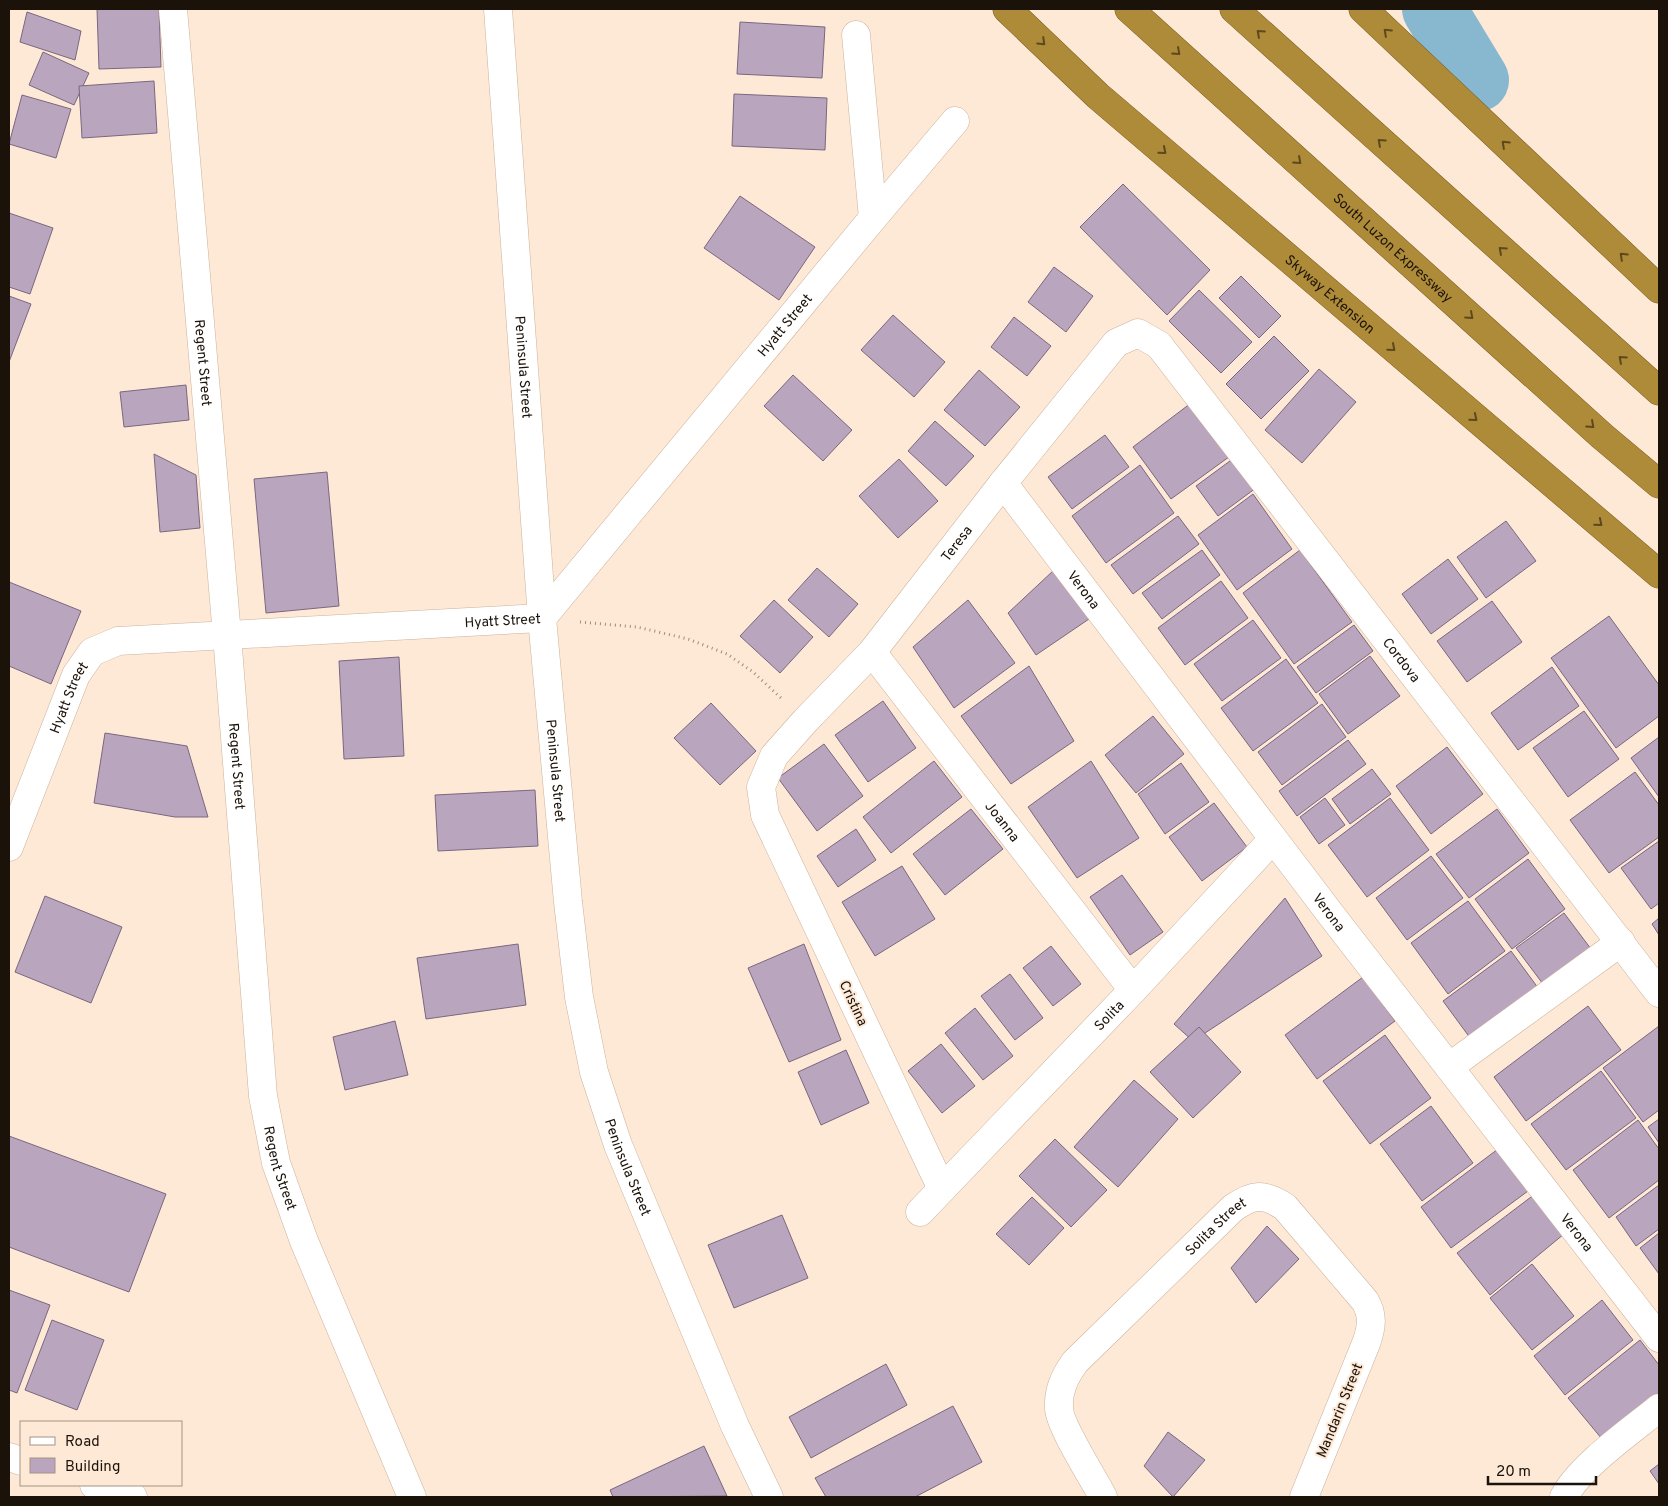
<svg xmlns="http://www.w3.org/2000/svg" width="1668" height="1506" viewBox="0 0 1668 1506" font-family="Overpass,sans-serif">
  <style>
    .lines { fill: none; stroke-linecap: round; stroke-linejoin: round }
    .river { stroke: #88b8d0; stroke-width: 64 }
    .building { fill: #baa5bf; stroke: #7a677f }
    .minor-casing { stroke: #cbb29b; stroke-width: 29 }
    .motorway-casing { stroke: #7b6128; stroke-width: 29 }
    .path { stroke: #9d8d7e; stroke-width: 3; stroke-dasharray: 1 4; stroke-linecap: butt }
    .minor { stroke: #fff; stroke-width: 28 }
    .motorway { stroke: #ae8b38; stroke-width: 28 }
    .oneway { stroke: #5d481f }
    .labels { text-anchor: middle; stroke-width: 4; stroke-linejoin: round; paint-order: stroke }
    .street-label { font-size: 14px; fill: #1b120a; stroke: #fee9d6 }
  </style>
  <rect width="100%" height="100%" fill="#fee9d6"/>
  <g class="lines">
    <path class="river" d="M1434,9L1477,80"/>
  </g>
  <g class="building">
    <path d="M97,9H159L161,67L99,69Z"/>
    <path d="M27,12L81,31L75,60L20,42Z"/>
    <path d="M740,22L825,27L822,78L737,74Z"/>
    <path d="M43,52L89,73L74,105L29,85Z"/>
    <path d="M154,81L157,133L82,138L79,86Z"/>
    <path d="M734,94L827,98L825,150L732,146Z"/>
    <path d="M22,95L71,109L56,158L9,144Z"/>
    <path d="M1123,184L1210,270L1167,315L1080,227Z"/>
    <path d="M740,196L815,247L779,300L704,248Z"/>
    <path d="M9,213L53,228L30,294L9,287Z"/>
    <path d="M1054,267L1093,296L1066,332L1028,302Z"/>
    <path d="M1241,276L1281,316L1259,338L1219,298Z"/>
    <path d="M1199,290L1252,342L1221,373L1169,321Z"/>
    <path d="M9,296L31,304L9,362Z"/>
    <path d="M893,315L945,362L914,397L861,350Z"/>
    <path d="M1014,317L1051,346L1027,376L991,347Z"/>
    <path d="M1274,336L1309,371L1261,419L1226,384Z"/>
    <path d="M1319,369L1356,402L1302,463L1265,430Z"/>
    <path d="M979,370L1020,407L985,446L944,410Z"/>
    <path d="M793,375L852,430L823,461L764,406Z"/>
    <path d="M186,385L189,420L124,427L120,392Z"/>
    <path d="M1195,400L1233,454L1171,499L1133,447Z"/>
    <path d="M935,421L974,456L946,486L908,451Z"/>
    <path d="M1105,435L1129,467L1072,509L1048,477Z"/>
    <path d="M154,454L196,475L200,528L160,532Z"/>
    <path d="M1234,458L1256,488L1218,516L1196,486Z"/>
    <path d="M899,459L938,501L898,538L859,496Z"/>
    <path d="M1140,465L1174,513L1106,563L1072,516Z"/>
    <path d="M327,472L339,606L266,613L254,479Z"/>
    <path d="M1253,494L1292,549L1237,590L1198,535Z"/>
    <path d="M1178,516L1199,544L1133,594L1111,565Z"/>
    <path d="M1506,521L1536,561L1486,598L1457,557Z"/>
    <path d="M1202,550L1220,575L1162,619L1142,593Z"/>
    <path d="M1300,550L1352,622L1294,664L1243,593Z"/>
    <path d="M1448,559L1478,599L1431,634L1402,594Z"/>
    <path d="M817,568L858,604L829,637L788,600Z"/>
    <path d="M1054,570L1089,619L1036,655L1008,613Z"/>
    <path d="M1221,581L1248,618L1185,665L1158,628Z"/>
    <path d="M9,582L81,611L51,684L9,666Z"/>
    <path d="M774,600L813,637L780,673L740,636Z"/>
    <path d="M968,600L1015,663L954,708L913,647Z"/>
    <path d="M1492,601L1522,642L1467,682L1437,641Z"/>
    <path d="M1609,616L1659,685V716L1616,748L1551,658Z"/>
    <path d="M1253,620L1281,658L1222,701L1194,664Z"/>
    <path d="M1354,625L1373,651L1316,693L1297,667Z"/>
    <path d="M1370,656L1400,696L1348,734L1319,694Z"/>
    <path d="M399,657L404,756L344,759L339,661Z"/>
    <path d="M1286,659L1318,703L1253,751L1221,708Z"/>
    <path d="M1029,666L1074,741L1011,784L961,716Z"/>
    <path d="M1552,667L1579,706L1518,750L1491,713Z"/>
    <path d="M883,701L916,748L868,782L835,735Z"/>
    <path d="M711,703L756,751L720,785L674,738Z"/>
    <path d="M1322,704L1346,737L1282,785L1258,752Z"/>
    <path d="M1584,711L1619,759L1568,797L1533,748Z"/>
    <path d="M1153,716L1184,754L1136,793L1105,755Z"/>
    <path d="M105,733L187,746L208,817H175L94,803Z"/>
    <path d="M1659,737V797L1631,758Z"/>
    <path d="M1348,740L1366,764L1297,816L1279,791Z"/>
    <path d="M824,744L863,796L817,831L778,778Z"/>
    <path d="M1447,747L1483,794L1431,834L1396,786Z"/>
    <path d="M934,761L962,797L891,853L863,817Z"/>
    <path d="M1091,761L1139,838L1077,878L1028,807Z"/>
    <path d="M1181,763L1209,802L1165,834L1138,794Z"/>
    <path d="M1372,769L1391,794L1350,824L1332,799Z"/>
    <path d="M1635,772L1659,805V837L1609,873L1570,820Z"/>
    <path d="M535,790L538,846L438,851L435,795Z"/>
    <path d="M1325,798L1345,825L1319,844L1300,817Z"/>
    <path d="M1390,798L1429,850L1367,897L1328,845Z"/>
    <path d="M1214,803L1247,847L1202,881L1169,837Z"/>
    <path d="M971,809L1003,849L945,895L913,854Z"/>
    <path d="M1497,809L1529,853L1469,898L1436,854Z"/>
    <path d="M856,829L876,860L838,887L817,856Z"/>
    <path d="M1659,841V903L1651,909L1621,868Z"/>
    <path d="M1431,856L1463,898L1407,940L1376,898Z"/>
    <path d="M1528,859L1565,909L1512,949L1475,899Z"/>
    <path d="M902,866L935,919L875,956L842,902Z"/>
    <path d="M1122,875L1163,932L1130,955L1090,897Z"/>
    <path d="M45,896L122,927L91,1003L15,972Z"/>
    <path d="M1285,898L1322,956L1193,1041L1174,1024Z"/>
    <path d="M1468,901L1505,951L1448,994L1411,943Z"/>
    <path d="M1564,913L1591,949L1543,984L1516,948Z"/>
    <path d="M1659,918V935L1652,924Z"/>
    <path d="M518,944L526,1005L426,1019L417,958Z"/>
    <path d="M804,944L841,1040L789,1062L748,968Z"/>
    <path d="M1051,946L1081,984L1053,1006L1023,968Z"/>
    <path d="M1511,951L1544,996L1476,1046L1443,1001Z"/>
    <path d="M1010,974L1043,1018L1015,1040L981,996Z"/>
    <path d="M1363,977L1395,1021L1317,1079L1285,1035Z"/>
    <path d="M1588,1006L1621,1050L1526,1121L1494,1077Z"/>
    <path d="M975,1008L1013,1056L983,1080L945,1033Z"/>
    <path d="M395,1021L408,1075L345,1090L333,1037Z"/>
    <path d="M1659,1026V1110L1643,1122L1603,1068Z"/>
    <path d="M1199,1027L1241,1072L1193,1118L1150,1072Z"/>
    <path d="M1385,1035L1431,1098L1370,1144L1323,1081Z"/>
    <path d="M941,1044L975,1086L942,1113L908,1071Z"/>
    <path d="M846,1050L869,1103L821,1125L798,1072Z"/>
    <path d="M1601,1071L1636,1118L1566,1170L1531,1124Z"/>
    <path d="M1134,1080L1178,1119L1118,1187L1074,1147Z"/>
    <path d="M1431,1106L1473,1163L1422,1201L1380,1144Z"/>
    <path d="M1659,1119V1143L1648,1127Z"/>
    <path d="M1638,1120L1659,1149V1180L1609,1218L1573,1170Z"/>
    <path d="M9,1136L166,1194L129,1292L9,1247Z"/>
    <path d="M1055,1139L1107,1190L1071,1227L1019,1176Z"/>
    <path d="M1498,1149L1528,1191L1451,1248L1421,1207Z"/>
    <path d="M1659,1185V1229L1636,1246L1616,1217Z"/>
    <path d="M1535,1194L1564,1234L1490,1295L1457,1253Z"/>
    <path d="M1032,1197L1064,1228L1029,1265L996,1234Z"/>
    <path d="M782,1215L808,1278L734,1308L708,1245Z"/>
    <path d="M1267,1226L1299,1259L1256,1303L1231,1268Z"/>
    <path d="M1659,1233V1274L1640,1248Z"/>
    <path d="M1532,1264L1574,1316L1532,1350L1490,1298Z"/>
    <path d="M9,1290L50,1305L17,1393L9,1390Z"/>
    <path d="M1602,1300L1633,1340L1565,1395L1534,1356Z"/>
    <path d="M52,1320L104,1340L77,1410L25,1390Z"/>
    <path d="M1640,1340L1659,1365V1403L1607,1445L1568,1398Z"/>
    <path d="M886,1364L907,1405L811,1458L789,1417Z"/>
    <path d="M953,1406L982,1462L915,1497H826L815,1478Z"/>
    <path d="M1168,1432L1205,1460L1173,1497L1144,1466Z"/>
    <path d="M704,1446L727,1496L613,1497L610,1490Z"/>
    <path d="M1659,1464V1484L1650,1471Z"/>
  </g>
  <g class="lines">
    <defs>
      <g id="minor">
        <path id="s1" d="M173,9L227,635L263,1096L276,1163L304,1241L412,1497"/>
        <path id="s2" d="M498,9L542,618L568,902L579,997L594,1072L618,1145L735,1426L769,1497"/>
        <path d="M856,35L873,218"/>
        <path id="s3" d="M1003,483L1332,916L1659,1338"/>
        <path id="s4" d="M872,652L1133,990"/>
        <path id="s5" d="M9,847L76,675L92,652L118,641L542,618L873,218L955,121"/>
        <path d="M1449,1067L1621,942"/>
        <path id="s6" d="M942,1189L1133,990L1273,839"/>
        <path id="s7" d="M920,1212L942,1189L765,815L761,787L774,756L806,720L872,652L1003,483L1116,343L1138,333L1159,345L1659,993"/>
        <path d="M9,1457L21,1461"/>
        <path d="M94,1485L133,1497"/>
        <path id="s8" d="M1103,1497C1094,1479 1059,1425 1059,1408C1058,1390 1065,1376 1075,1362L1233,1208C1253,1194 1264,1193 1285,1207L1365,1301C1373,1315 1372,1325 1367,1341L1304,1497"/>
        <path d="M1564,1497C1580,1466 1631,1431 1659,1408"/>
      </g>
      <g id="motorway">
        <path id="s9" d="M1007,9L1098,96L1659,574"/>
        <path id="s10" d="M1129,9L1602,436L1659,484"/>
        <path d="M1234,9L1659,391"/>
        <path d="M1363,9L1659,289"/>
      </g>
    </defs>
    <use href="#minor" class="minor-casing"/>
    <use href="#motorway" class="motorway-casing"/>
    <path class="path" d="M580,622L637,627L688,639L727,654L753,672L781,698"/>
    <use href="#minor" class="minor"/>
    <use href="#motorway" class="motorway"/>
  </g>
  <defs><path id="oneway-chevron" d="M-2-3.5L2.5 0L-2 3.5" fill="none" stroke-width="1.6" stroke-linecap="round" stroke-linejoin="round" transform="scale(1.25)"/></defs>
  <g class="oneway">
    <use href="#oneway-chevron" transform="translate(1387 32) rotate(-137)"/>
    <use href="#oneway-chevron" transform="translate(1260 33) rotate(-138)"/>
    <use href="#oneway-chevron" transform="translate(1042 42) rotate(44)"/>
    <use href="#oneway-chevron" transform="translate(1177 52) rotate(42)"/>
    <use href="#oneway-chevron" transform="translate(1381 142) rotate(-138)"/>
    <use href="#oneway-chevron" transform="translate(1505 144) rotate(-137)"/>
    <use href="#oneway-chevron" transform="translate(1163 151) rotate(41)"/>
    <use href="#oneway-chevron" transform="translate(1298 161) rotate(42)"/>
    <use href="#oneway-chevron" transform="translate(1502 250) rotate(-138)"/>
    <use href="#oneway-chevron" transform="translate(1623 256) rotate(-137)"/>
    <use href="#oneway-chevron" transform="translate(1470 316) rotate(42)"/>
    <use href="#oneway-chevron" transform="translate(1392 348) rotate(41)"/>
    <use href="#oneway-chevron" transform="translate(1622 359) rotate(-138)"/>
    <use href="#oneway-chevron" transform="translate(1474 418) rotate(40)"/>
    <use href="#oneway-chevron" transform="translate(1591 425) rotate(42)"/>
    <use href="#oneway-chevron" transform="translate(1599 523) rotate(40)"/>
  </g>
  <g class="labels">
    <g class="street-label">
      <text dy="5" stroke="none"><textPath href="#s10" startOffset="356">South Luzon Expressway</textPath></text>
      <text dy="5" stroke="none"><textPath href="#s9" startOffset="431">Skyway Extension</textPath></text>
      <text dy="5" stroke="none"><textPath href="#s5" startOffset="1046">Hyatt Street</textPath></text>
      <text dy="5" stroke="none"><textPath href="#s1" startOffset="355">Regent Street</textPath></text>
      <text dy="5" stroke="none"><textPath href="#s2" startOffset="359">Peninsula Street</textPath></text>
      <text dy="5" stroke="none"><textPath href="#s7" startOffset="788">Teresa</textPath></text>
      <text dy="5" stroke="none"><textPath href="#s3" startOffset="134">Verona</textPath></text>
      <text dy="5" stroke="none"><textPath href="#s5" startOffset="626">Hyatt Street</textPath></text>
      <text dy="5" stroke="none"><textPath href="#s7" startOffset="1490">Cordova</textPath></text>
      <text dy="5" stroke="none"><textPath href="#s5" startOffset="161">Hyatt Street</textPath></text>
      <text dy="5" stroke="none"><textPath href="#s1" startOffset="760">Regent Street</textPath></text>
      <text dy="5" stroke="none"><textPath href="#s2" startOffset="764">Peninsula Street</textPath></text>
      <text dy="5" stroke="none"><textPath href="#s4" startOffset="214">Joanna</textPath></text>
      <text dy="5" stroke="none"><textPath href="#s3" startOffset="539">Verona</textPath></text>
      <text transform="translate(854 1003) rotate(65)" y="5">Cristina</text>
      <text dy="5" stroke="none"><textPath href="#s6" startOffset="241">Solita</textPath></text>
      <text dy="5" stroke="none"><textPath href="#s2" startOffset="1169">Peninsula Street</textPath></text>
      <text dy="5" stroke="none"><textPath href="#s1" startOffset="1165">Regent Street</textPath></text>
      <text dy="5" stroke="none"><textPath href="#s8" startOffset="345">Solita Street</textPath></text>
      <text dy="5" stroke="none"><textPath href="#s3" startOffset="944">Verona</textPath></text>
      <text transform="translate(1339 1410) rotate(-68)" y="5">Mandarin Street</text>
    </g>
  </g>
  <rect width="1668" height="1506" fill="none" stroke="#1b120a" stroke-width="20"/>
  <rect x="20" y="1421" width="162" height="65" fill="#fee9d6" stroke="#a39384"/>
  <rect x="30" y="1437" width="25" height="8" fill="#ffffff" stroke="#a39384"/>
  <text x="65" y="1446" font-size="15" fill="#1b120a">Road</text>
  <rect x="30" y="1458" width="25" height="15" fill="#baa5bf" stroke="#a39384"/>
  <text x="65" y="1471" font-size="15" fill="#1b120a">Building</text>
  <path d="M1488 1476v8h108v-8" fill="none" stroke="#1b120a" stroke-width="2.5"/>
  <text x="1496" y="1476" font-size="15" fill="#1b120a" stroke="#fee9d6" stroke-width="4" paint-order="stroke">20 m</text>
</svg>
